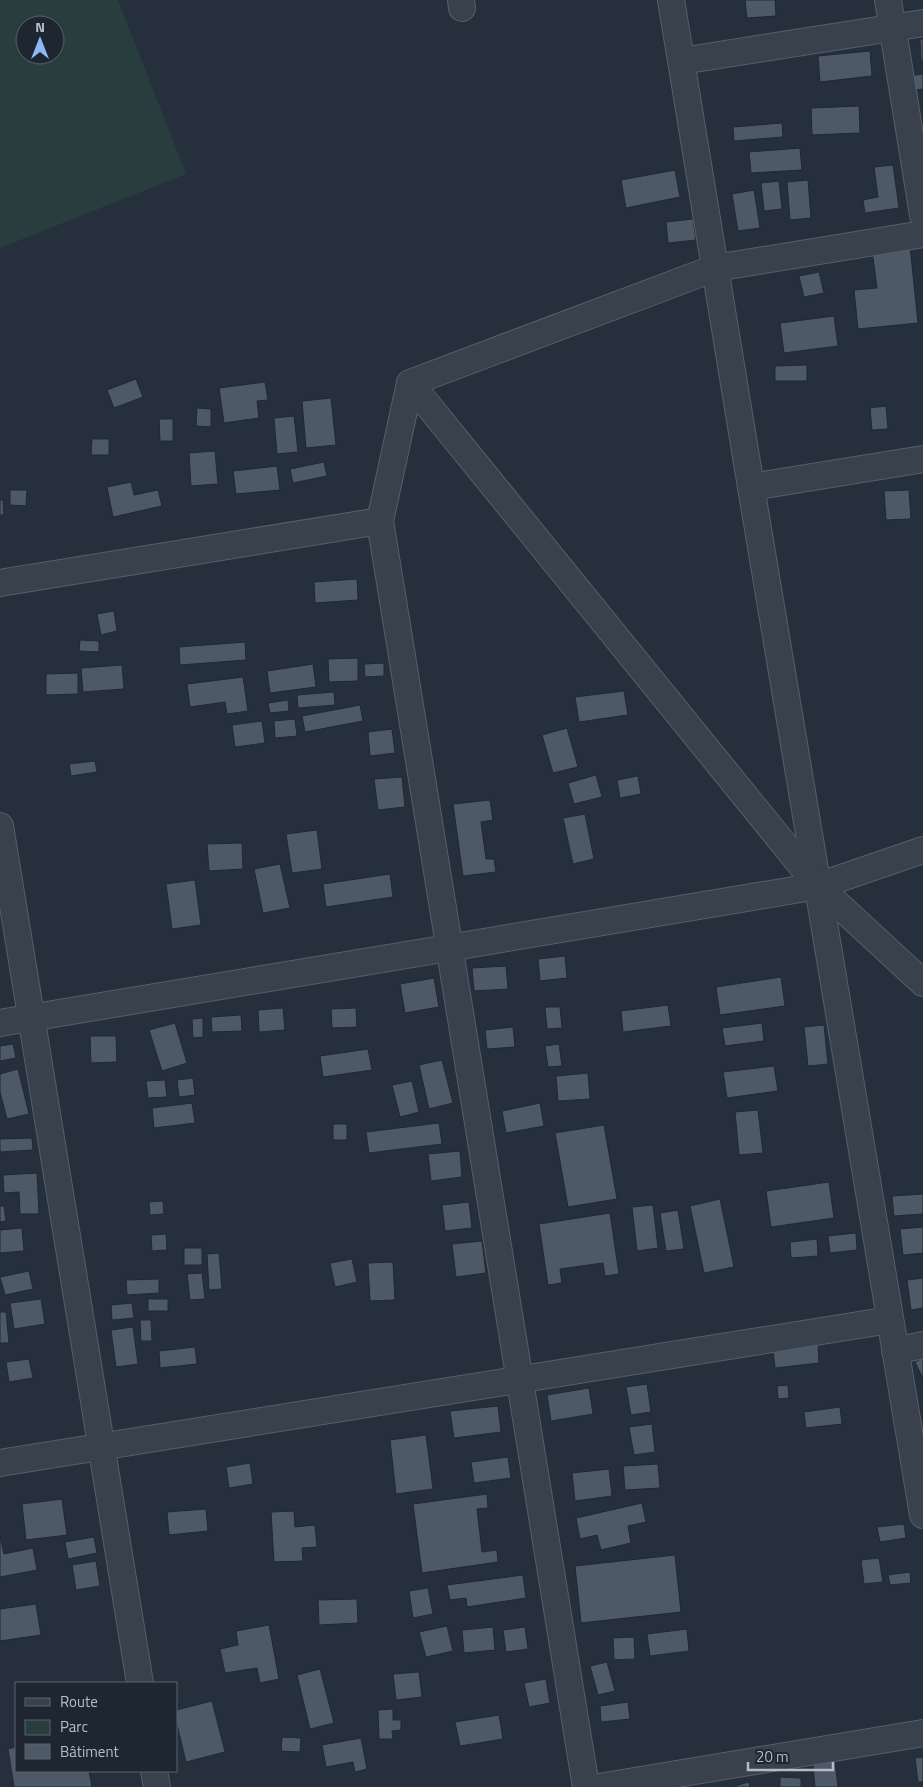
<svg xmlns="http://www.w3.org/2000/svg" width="923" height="1787" viewBox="0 0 923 1787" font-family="'Titillium Web',sans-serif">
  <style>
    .green { fill: #283d3e; fill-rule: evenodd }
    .building { fill: #4e5967; stroke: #202833 }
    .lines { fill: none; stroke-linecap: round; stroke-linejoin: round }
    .street-casing { stroke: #575f6a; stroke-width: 28 }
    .street { stroke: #39414c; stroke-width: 26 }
  </style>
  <rect width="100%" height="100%" fill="#25303c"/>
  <path class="green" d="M0,0H118L186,174L0,248ZM25,25H55V55H25Z"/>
  <g class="building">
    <path d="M745,0H775L776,16L747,18Z"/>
    <path d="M920,39H923V61H921Z"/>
    <path d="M870,51L872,76L820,82L818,56Z"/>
    <path d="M923,74V89L910,91L908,76Z"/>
    <path d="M859,106L860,133L812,135L811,108Z"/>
    <path d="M782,123L783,137L734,141L733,127Z"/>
    <path d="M800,148L802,170L751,173L749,152Z"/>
    <path d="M893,165L899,208L865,213L863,200L878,197L874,167Z"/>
    <path d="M675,170L680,197L626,208L621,180Z"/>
    <path d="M808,180L811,218L790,220L787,182Z"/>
    <path d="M779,181L782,209L764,211L761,183Z"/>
    <path d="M754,190L760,228L738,231L732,194Z"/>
    <path d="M693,219L696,240L668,243L666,222Z"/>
    <path d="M910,246L918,323L858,329L854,290L877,288L872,250Z"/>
    <path d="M819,272L824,293L804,297L799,276Z"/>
    <path d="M834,316L838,346L784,353L780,323Z"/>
    <path d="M807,365V381H775V366Z"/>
    <path d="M136,379L143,397L114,408L107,390Z"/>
    <path d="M265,382L268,400L257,401L259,418L224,423L219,388Z"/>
    <path d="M331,398L336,445L306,448L302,401Z"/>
    <path d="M886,406L888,429L872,430L870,408Z"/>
    <path d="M197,408L211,409V427L196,426Z"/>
    <path d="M294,416L298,452L277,454L274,418Z"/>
    <path d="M159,419H173V441H160Z"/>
    <path d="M92,439H109V455H91Z"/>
    <path d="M215,451L218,484L191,486L189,453Z"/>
    <path d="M324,462L327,476L293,483L290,469Z"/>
    <path d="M277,466L280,490L236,494L233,471Z"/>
    <path d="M131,482L134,495L158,490L162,506L113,517L107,487Z"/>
    <path d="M10,490H27L26,506L10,505Z"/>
    <path d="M909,490L911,519L886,520L884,491Z"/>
    <path d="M0,500H3L4,515H0Z"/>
    <path d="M357,579L358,600L315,603L314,582Z"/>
    <path d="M114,611L117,631L101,635L97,614Z"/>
    <path d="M80,640L99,641V652L79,651Z"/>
    <path d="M245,642L246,660L180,665L179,647Z"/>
    <path d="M358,658V681L329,682L328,659Z"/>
    <path d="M384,663V676L365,677L364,664Z"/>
    <path d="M313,664L316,687L270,693L267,671Z"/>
    <path d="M122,665L124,689L83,692L81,668Z"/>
    <path d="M78,673V694L46,695V674Z"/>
    <path d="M243,677L248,711L227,714L225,702L190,707L187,684Z"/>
    <path d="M624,691L628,715L579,722L575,697Z"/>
    <path d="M334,692L335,705L298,708L297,695Z"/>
    <path d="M288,700L289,711L270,713L268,703Z"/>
    <path d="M360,705L363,721L305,732L302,716Z"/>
    <path d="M295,719L297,736L275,738L274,721Z"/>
    <path d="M262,721L265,743L235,747L232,725Z"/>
    <path d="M567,728L578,767L553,773L542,735Z"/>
    <path d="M392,729L395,753L370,756L368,732Z"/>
    <path d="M95,761L97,772L71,776L69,764Z"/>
    <path d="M596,775L602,797L574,804L568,783Z"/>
    <path d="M638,776L641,794L620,798L617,780Z"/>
    <path d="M402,777L405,807L378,810L374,779Z"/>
    <path d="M490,800L493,820L481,822L486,859H494L496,872L463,876L453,804Z"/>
    <path d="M585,814L594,859L573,864L563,818Z"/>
    <path d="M317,830L322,869L292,873L286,834Z"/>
    <path d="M242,843L243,869L209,871L207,844Z"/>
    <path d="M280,864L290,908L263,913L254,869Z"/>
    <path d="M390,874L393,897L326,907L323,884Z"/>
    <path d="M195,880L201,925L172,929L166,884Z"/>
    <path d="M565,956L567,978L540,981L538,959Z"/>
    <path d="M506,966L508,989L474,991L472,968Z"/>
    <path d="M781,977L785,1006L720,1015L716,987Z"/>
    <path d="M434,978L439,1007L405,1013L400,984Z"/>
    <path d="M668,1005L671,1026L623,1032L621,1011Z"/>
    <path d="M545,1007H560L562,1028L547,1029Z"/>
    <path d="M283,1008L285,1030L259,1032L258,1010Z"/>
    <path d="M356,1008L357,1027L332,1028L331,1009Z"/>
    <path d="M241,1015L242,1031L212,1032L211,1017Z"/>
    <path d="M203,1018V1037L193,1038L192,1019Z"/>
    <path d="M175,1023L187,1063L162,1071L149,1030Z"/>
    <path d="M762,1023L764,1041L725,1046L722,1028Z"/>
    <path d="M824,1025L828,1064L808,1066L804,1027Z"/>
    <path d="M513,1027L515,1047L487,1049L485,1030Z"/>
    <path d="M90,1036H116L117,1062L91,1063Z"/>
    <path d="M13,1044L16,1058L0,1061V1046Z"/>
    <path d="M559,1044L562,1066L548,1067L545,1046Z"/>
    <path d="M368,1049L372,1070L323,1077L320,1056Z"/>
    <path d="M442,1060L453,1103L429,1109L419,1065Z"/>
    <path d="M774,1066L778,1091L727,1098L723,1072Z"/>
    <path d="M18,1069L29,1114L7,1119L0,1092V1074Z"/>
    <path d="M588,1073L590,1099L558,1101L556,1076Z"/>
    <path d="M193,1078L195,1095L179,1097L177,1080Z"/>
    <path d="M165,1080L167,1097L148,1098L146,1081Z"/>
    <path d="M412,1081L419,1112L400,1117L392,1085Z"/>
    <path d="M192,1103L195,1123L154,1128L152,1108Z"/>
    <path d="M540,1103L544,1126L506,1133L502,1111Z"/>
    <path d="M758,1110L763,1153L739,1155L735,1112Z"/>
    <path d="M439,1123L442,1144L369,1153L366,1132Z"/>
    <rect x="333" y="1124" width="14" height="16"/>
    <path d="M604,1125L617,1199L568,1207L555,1133Z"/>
    <path d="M32,1138L33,1150L0,1152V1139Z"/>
    <path d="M460,1151L462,1177L431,1181L428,1154Z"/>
    <path d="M37,1173L39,1214H20L19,1192L4,1193L3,1175Z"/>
    <path d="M829,1182L834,1218L771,1227L766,1191Z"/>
    <path d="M923,1194V1214L894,1216L892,1196Z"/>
    <path d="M720,1199L734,1267L704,1273L690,1206Z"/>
    <path d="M163,1201L164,1214L150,1215L149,1202Z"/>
    <path d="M469,1202L472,1228L445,1231L442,1205Z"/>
    <path d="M653,1205L658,1248L637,1251L632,1207Z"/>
    <path d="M0,1206H4L6,1221L0,1222Z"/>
    <path d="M678,1210L684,1249L666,1251L660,1213Z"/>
    <path d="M610,1213L619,1274L605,1276L603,1263L560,1269L562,1283L548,1285L539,1224Z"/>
    <path d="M923,1227V1253L903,1255L900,1229Z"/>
    <path d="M22,1228L24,1251L0,1253V1230Z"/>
    <path d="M856,1233L857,1250L830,1253L828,1236Z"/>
    <path d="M166,1234L167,1250L152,1251L151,1235Z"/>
    <path d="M817,1239L818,1256L791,1258L790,1242Z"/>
    <path d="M482,1241L486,1273L456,1277L452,1244Z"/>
    <rect x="184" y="1248" width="18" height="17"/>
    <path d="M219,1253L222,1289L209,1290L207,1254Z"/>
    <path d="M352,1259L357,1282L335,1287L330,1263Z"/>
    <path d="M393,1262L395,1300L370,1301L368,1263Z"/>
    <path d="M29,1271L33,1289L5,1295L0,1277Z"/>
    <path d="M202,1273L205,1299L190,1300L187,1274Z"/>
    <path d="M923,1278V1308L911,1310L907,1280Z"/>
    <path d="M159,1279V1293L127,1295L126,1280Z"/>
    <path d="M41,1299L45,1324L14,1329L10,1303Z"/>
    <rect x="148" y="1299" width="20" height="12"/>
    <path d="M132,1303L134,1318L112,1320L111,1305Z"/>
    <path d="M0,1312H6L9,1343H0Z"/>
    <path d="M140,1320H151L152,1341H141Z"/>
    <path d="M133,1327L138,1364L116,1367L111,1330Z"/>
    <path d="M818,1344L819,1363L775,1368L773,1349Z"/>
    <path d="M195,1347L197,1364L160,1368L159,1351Z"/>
    <path d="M923,1358V1379L915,1362Z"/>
    <path d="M29,1359L33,1378L9,1382L6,1362Z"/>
    <path d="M647,1384L651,1412L631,1415L626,1387Z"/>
    <path d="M788,1385L789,1398L778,1399L777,1386Z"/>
    <path d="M589,1388L593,1414L551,1421L547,1395Z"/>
    <path d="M498,1406L501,1432L454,1438L450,1411Z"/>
    <path d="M840,1407L842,1424L806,1428L804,1412Z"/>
    <path d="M652,1424L655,1452L634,1455L629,1427Z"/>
    <path d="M426,1435L433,1489L396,1494L390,1440Z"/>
    <path d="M508,1457L511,1478L474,1483L471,1462Z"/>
    <path d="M250,1463L253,1484L229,1488L226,1467Z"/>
    <path d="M658,1464L660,1488L625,1490L623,1466Z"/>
    <path d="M609,1469L612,1496L575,1501L572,1473Z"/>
    <path d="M487,1494L488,1508L477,1509L482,1552L497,1550L498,1562L422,1573L413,1504Z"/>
    <path d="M62,1499L67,1535L26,1540L22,1504Z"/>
    <path d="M642,1503L646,1522L628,1526L631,1543L601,1550L597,1535L580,1539L576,1518Z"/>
    <path d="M206,1509L208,1531L169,1535L167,1512Z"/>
    <path d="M294,1511L295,1527L315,1525L317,1547L302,1548L303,1561L274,1562L271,1512Z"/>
    <path d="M904,1524L906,1538L880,1542L877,1527Z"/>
    <path d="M0,1536L4,1554L33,1548L37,1570L0,1577Z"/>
    <path d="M94,1537L97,1553L68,1559L65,1542Z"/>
    <path d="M675,1555L681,1612L581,1623L575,1566Z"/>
    <path d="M879,1558L883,1582L864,1584L861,1560Z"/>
    <path d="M96,1561L100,1586L76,1590L72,1565Z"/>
    <path d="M910,1572L911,1583L890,1585L888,1575Z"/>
    <path d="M523,1575L526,1598L467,1607L466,1598L450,1600L447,1585Z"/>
    <path d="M428,1588L433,1614L413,1618L409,1591Z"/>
    <path d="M357,1599L358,1623L319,1625L318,1600Z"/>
    <path d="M36,1604L41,1635L0,1641V1609Z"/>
    <path d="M269,1625L279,1679L260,1683L257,1668L225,1673L220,1649L238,1645L236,1631Z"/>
    <path d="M447,1626L453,1651L426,1657L419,1632Z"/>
    <path d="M493,1627L495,1650L464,1653L462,1630Z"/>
    <path d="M525,1627L528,1649L506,1652L503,1630Z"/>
    <path d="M687,1629L689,1651L650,1656L647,1634Z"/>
    <path d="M634,1637L635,1659L614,1660L613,1638Z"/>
    <path d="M607,1662L615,1691L598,1695L590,1666Z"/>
    <path d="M320,1669L334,1723L310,1729L297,1675Z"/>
    <path d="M419,1672L422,1697L396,1700L393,1674Z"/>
    <path d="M546,1679L550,1703L529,1707L524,1683Z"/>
    <path d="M212,1701L225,1752L186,1762L176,1721V1710Z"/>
    <path d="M628,1702L630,1719L601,1722L600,1706Z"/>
    <path d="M393,1709V1720H401V1730L392,1731L393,1739H379L378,1710Z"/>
    <path d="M499,1715L503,1739L460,1746L455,1722Z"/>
    <path d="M282,1737L301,1738L300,1752L281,1751Z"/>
    <path d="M361,1738L367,1769L355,1772L353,1762L326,1767L322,1745Z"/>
    <path d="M16,1747V1771H89L92,1787H14L8,1749Z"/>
    <path d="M834,1753L838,1787H815L812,1756Z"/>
    <path d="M923,1757V1782H918L915,1758Z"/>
    <path d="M780,1777L801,1778V1787H780Z"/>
    <path d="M749,1782L750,1787H731Z"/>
  </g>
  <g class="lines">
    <defs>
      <g id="street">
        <path d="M461,0L462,8"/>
        <path d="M671,0L751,487L923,1515"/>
        <path d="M888,0L923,215"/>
        <path d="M681,61L923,23"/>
        <path d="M410,383L818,886L923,983"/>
        <path d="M751,487L923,459"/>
        <path d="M0,583L380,521"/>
        <path d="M0,826L140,1683"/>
        <path d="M0,1023L818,886L923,850"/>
        <path d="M895,1351L923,1345"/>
        <path d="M0,1463L890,1320"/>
        <path d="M154,1771L157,1787"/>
        <path d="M586,1787L380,521L410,383L715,268L923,234"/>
        <path d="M599,1787L923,1733"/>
      </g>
    </defs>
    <use href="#street" class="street-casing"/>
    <use href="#street" class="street"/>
  </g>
  <rect x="15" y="1682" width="162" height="90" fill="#1e2631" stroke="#5a626d"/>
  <rect x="25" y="1698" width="25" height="8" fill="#39414c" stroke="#5a626d"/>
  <text x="60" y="1707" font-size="15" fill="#b4bcc7">Route</text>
  <rect x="25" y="1720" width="25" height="15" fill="#283d3e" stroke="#5a626d"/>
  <text x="60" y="1732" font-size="15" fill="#b4bcc7">Parc</text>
  <rect x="25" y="1744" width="25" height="15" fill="#4e5967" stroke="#5a626d"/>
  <text x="60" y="1757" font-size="15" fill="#b4bcc7">Bâtiment</text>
  <g transform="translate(40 40)"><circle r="24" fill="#1e2631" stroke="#5a626d"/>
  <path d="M0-4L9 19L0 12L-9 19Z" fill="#8eb9f2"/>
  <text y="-8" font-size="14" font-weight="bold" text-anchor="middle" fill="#b4bcc7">N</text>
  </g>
  <path d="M748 1762v8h85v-8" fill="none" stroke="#b4bcc7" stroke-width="2.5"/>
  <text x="756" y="1762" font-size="15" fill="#b4bcc7" stroke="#1e2631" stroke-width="4" paint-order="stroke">20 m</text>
</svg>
